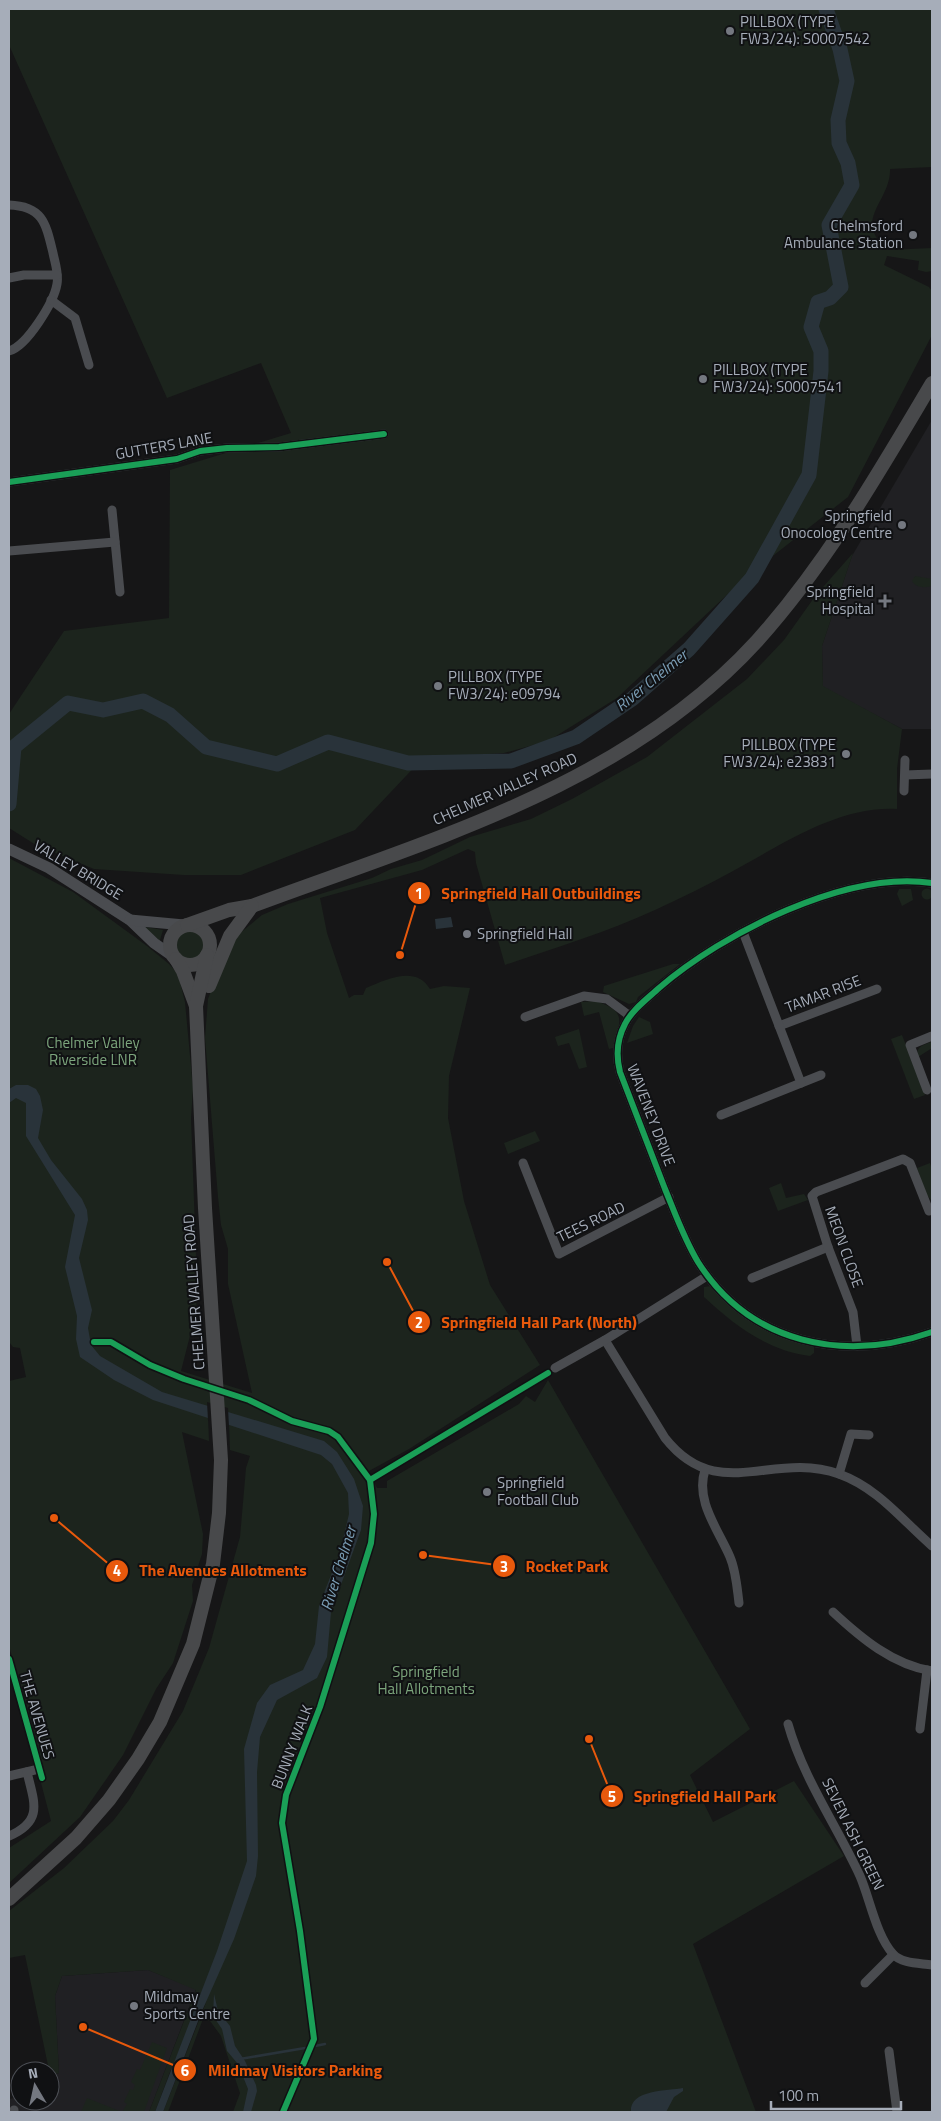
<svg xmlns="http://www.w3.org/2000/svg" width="941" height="2121" viewBox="0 0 941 2121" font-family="'Titillium Web',sans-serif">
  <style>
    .built { fill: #202023 }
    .green { fill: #1c241d }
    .water { fill: #29333a }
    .pier { fill: #161617 }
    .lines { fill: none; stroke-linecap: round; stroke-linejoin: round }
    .stream { stroke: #29333a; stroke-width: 2.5 }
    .river { stroke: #29333a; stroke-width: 15 }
    .minor { stroke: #4a4c50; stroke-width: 9 }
    .tertiary { stroke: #4a4c50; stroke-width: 11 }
    .primary { stroke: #48494b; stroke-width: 14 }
    .cycleway-casing { stroke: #101113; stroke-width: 9 }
    .cycleway { stroke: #1a9f57; stroke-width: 6 }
    .poi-dot { fill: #747880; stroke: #101113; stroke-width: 2 }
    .labels { text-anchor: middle; stroke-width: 4; stroke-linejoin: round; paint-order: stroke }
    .poi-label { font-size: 15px; fill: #a6adb9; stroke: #101113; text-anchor: start }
    .street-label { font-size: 15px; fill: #a6adb9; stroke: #101113 }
    .park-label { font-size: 15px; fill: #7ca57c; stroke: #101113 }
    .water-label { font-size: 16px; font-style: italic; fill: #7b9eb6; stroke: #101113 }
    .leader { fill: none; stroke: #e8590c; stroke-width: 2 }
    .callout-dot { fill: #e8590c; stroke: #101113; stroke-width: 2 }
    .mark-label { font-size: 15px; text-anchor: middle; font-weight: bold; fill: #fff }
    .callout-label { font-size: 16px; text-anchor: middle; font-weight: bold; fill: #e8590c; stroke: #101113; stroke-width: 4; stroke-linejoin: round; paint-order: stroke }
  </style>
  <rect width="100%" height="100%" fill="#161617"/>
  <g class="built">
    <path d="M932,420V729H902L823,687L822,646L852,556Z"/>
    <path d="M148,1970L196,1989L149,2112H9V2099L20,2097V2101H50V2092L52,2091L50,2075L59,2073L55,1996L62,1976Z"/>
  </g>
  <g class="green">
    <path d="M9,9H932V167L890,169C891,202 851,219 888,250L932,248V271L926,272L918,270L919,261L887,256L884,265L929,287L932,291V335L848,497L746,577L617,698L548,741L504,753L423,758L355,830L241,875H184L94,869L36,845L9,828V714L64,631L169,618L170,470L291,433L261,363L167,398L9,45Z"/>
    <path d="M853,553L822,646L823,686L902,729L897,769V809C838,806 783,844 733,871C708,885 681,898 655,910C607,932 555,948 505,965L476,863L475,852L468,849L422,870L320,898L327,933L349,998L354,995H363L366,988C387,979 416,965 430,989L444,986L470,988L449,1076L448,1118L464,1201L490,1285L540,1365L409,1449L369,1471L377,1488H387V1481L519,1404L526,1396L535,1402L548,1380L750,1729L690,1775L713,1822L794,1781L844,1856L693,1944L756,2112H233L240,2093L221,2036L210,2021L203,2019L168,2112H163L207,2000L170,2072L155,2112H149L196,1990L148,1970L62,1976L55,1996L59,2073L50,2075L25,1955L9,1958V1911L64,1868L113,1821L129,1800L183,1711L209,1648L240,1537L246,1468L250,1456L230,1450L229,1424L208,1418L209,1441L182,1432L203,1534L202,1554L192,1585L193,1601L173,1663L156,1689L123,1755L80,1817L9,1883V1848L51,1821L40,1779L44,1778V1770L9,1646V1381L26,1377L20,1348L13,1347L9,1342V858L73,892L147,946L169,964L178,974L185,1002L193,1088L191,1118L197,1285L196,1312L181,1371L252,1393L228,1284V1249L221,1225L218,1197L205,1038L208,999L222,962L239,934L262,915L288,904L372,878L391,869L422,860L470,837L531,819L572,799L647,757L747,679L784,640L816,595Z"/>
    <path d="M915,576L932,579V586C925,588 916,588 912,581Z"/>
    <circle cx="927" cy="894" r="5.5"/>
    <path d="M899,889H911L913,900L902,906L897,894Z"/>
    <path d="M140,926L163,930L160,940H159Z"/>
    <circle cx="190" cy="945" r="14"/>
    <path d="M673,964H680L638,997L636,1002L629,1004L603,992L604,986Z"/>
    <path d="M595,1001C628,1011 620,1021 613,1048L609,1049L599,1012L584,1016L581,1002Z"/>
    <path d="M639,1017L650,1022L653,1034L627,1043L633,1026Z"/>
    <path d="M579,1029L587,1067L579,1069L569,1043L558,1046L555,1037Z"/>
    <path d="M902,1035L925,1095L914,1099L891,1039Z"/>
    <path d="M931,1042L932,1048L918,1057C915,1047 923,1045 931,1042Z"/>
    <path d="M535,1131L540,1141L508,1154L504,1143Z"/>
    <path d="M930,1163L932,1170V1201L926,1194L917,1168Z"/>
    <path d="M781,1183L786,1198L804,1194L808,1200L778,1211L769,1188Z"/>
    <path d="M711,1286C747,1324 765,1332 814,1347V1353L810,1356C768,1351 734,1325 704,1297V1287Z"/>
    <path d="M152,2042L167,2048L144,2112H81L87,2098L122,2112L127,2104L124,2102L130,2089L133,2090L135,2085L131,2082L137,2069L140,2070Z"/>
  </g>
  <g class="water">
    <path d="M451,917L453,927L436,929L435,919Z"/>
    <path d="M16,1085H28L36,1089L40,1096L43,1110L38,1138L51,1160L82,1199L87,1210L88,1220L79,1258L92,1310L88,1328L91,1345L100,1356L162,1392L324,1441L337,1452L354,1479L363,1506L361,1530L331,1612L327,1657L317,1678L277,1700L260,1737L257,1772L258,1856L256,1876L234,1939L202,2011L163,2112H155L217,1951L247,1861L244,1749L257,1703L270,1685L303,1670L315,1644L319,1606L340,1552L349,1514L348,1493L332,1464L321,1455L153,1400L114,1380L80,1357L76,1339L77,1316L65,1267L75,1215L26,1136V1103L16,1098L9,1103V1089Z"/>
    <path d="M214,1994L218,2011L230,2026L235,2046L245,2061L256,2085L257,2091L251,2112H243L248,2089L238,2064L227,2051L222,2029L213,2016Z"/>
    <path d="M683,2088V2091L674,2097L666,2112H631C629,2089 669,2091 683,2088Z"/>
  </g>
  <path class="pier" d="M207,1402L228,1408L229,1427L208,1420Z"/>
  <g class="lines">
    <g class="stream">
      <path d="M315,2046L325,2044"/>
      <path d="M240,2059L305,2048"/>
    </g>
    <path class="river" d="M9,804L14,747L68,703L103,710L143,701L170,715L206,747L277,764L328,742L408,763L511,761L576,737L632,699L689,649L752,578L809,475L821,371V351L811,327L818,302L830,298L841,287L829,225L852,185L848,163L839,143L838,120L847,81L840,49L826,9"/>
    <g class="minor">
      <path d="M9,205C43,206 46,224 53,253C55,263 59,274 57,284C54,302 27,346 9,351"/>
      <path d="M9,278L24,275H57"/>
      <path d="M51,300L75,318L89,365"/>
      <path d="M9,482L177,459L200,451L227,448L279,447L384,434"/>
      <path d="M112,510L120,592"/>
      <path d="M9,551L115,542"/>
      <path d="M905,775L932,774"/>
      <path d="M904,791L905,760"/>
      <path d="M932,883C846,870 723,933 659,988C647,999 632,1010 625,1024C617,1039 616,1056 620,1072C635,1111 650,1150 665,1189C675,1213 684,1239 698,1262C750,1344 844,1363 932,1332"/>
      <path d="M525,1017L584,996L607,999L630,1016"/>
      <path d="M779,1026L877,989"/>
      <path d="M801,1083L821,1075"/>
      <path d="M927,1090L910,1045L932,1036"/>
      <path d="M721,1115L801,1083L743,932"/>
      <path d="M523,1163L559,1254L669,1197"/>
      <path d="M752,1278L828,1247"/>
      <path d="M605,1340L665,1438C718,1505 772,1450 839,1474C878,1488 902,1520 932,1546"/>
      <path d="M857,1346L853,1312L828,1247L812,1196L816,1192L903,1159L910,1163L929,1211"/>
      <path d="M555,1368L605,1340L707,1276"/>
      <path d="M705,1470C695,1501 718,1529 730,1557C736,1571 737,1587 739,1603"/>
      <path d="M839,1474L851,1434L869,1435"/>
      <path d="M833,1612C861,1638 893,1665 932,1671"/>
      <path d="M788,1724C803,1778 837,1826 860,1876C870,1899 876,1935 893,1954C902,1964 920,1963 932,1965"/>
      <path d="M920,1729L927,1670"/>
      <path d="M9,1776L39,1769"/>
      <path d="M9,1836C44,1821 34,1802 27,1772"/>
      <path d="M865,1983L893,1955"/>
      <path d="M889,2051L897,2112"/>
      <path d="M14,2112V2110"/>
    </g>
    <g class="tertiary">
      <path d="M9,849L49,868L130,920L154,943L174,957"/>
      <path d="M130,920L184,925"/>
    </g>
    <g class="primary">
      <circle cx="190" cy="945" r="20"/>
      <path d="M187,925L229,910L252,906C429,840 625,786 757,641C827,563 879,472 932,383"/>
      <path d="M176,959L183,971L196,1006"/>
      <path d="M209,986L230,936L252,906"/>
      <path d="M9,1899L76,1838L109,1800L138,1759L160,1722L193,1644L213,1564L219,1513L221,1460L205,1208L196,1006L207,955"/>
    </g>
    <defs>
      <g id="cycleway">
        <path d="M9,482L177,459L200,451L227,448L279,447L384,434"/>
        <path d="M932,883C846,870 723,933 659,988C647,999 632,1010 625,1024C617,1039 616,1056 620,1072C635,1111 650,1150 665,1189C675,1213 684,1239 698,1262C750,1344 844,1363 932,1332"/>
        <path d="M94,1342H111L150,1365L184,1379L249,1400L292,1421L329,1431L338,1437L370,1480L374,1514L371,1543L320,1707L286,1795L282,1823L300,1931L314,2039L283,2112"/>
        <path d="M370,1480L548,1373"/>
        <path d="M9,1659L42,1778"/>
      </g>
    </defs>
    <use href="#cycleway" class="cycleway-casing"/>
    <use href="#cycleway" class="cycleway"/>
  </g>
  <g class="poi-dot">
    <circle cx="730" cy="31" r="5"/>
    <circle cx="913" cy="235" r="5"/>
    <circle cx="703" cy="379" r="5"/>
    <circle cx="902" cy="525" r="5"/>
    <path d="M882.5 593.5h5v5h5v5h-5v5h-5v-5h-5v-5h5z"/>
    <circle cx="438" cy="686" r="5"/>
    <circle cx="846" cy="754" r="5"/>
    <circle cx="467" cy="934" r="5"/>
    <circle cx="487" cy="1492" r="5"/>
    <circle cx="134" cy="2006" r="5"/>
  </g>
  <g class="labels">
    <g class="poi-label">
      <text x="740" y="27">PILLBOX (TYPE<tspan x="740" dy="17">FW3/24): S0007542</tspan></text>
      <text x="903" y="231" text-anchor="end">Chelmsford<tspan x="903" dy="17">Ambulance Station</tspan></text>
      <text x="713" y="375">PILLBOX (TYPE<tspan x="713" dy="17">FW3/24): S0007541</tspan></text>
      <text x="892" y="521" text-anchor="end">Springfield<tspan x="892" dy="17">Onocology Centre</tspan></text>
      <text x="874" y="597" text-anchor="end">Springfield<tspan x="874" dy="17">Hospital</tspan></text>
      <text x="448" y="682">PILLBOX (TYPE<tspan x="448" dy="17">FW3/24): e09794</tspan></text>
      <text x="836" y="750" text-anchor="end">PILLBOX (TYPE<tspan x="836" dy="17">FW3/24): e23831</tspan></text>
      <text x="477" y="939">Springfield Hall</text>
      <text x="497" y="1488">Springfield<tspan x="497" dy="17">Football Club</tspan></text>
      <text x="144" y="2002">Mildmay<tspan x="144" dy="17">Sports Centre</tspan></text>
    </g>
    <g class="street-label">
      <text transform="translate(164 446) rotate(-10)" y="5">GUTTERS LANE</text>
      <text transform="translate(505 789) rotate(-24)" y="5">CHELMER VALLEY ROAD</text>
      <text transform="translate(78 870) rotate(31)" y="5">VALLEY BRIDGE</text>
      <text transform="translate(823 994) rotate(-21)" y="5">TAMAR RISE</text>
      <text transform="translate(651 1115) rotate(69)" y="5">WAVENEY DRIVE</text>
      <text transform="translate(591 1222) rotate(-26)" y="5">TEES ROAD</text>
      <text transform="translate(844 1247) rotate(70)" y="5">MEON CLOSE</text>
      <text transform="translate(194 1292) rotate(-94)" y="5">CHELMER VALLEY ROAD</text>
      <text transform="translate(37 1715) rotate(74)" y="5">THE AVENUES</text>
      <text transform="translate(292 1747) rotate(-69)" y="5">BUNNY WALK</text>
      <text transform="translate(853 1834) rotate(64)" y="5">SEVEN ASH GREEN</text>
    </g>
    <g class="park-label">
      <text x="93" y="1048">Chelmer Valley<tspan x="93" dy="17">Riverside LNR</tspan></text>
      <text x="426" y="1677">Springfield<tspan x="426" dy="17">Hall Allotments</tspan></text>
    </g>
    <g class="water-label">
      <text transform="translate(651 680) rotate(-39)" y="6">River Chelmer</text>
      <text transform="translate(338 1568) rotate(-73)" y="6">River Chelmer</text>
    </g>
  </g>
  <path class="leader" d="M400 955L419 893M387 1262L419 1322M423 1555L504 1566M54 1518L117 1571M589 1739L612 1796M83 2027L185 2070"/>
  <g class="callout-dot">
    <circle cx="400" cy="955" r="5"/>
    <circle cx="387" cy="1262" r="5"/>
    <circle cx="423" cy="1555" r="5"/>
    <circle cx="54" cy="1518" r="5"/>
    <circle cx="589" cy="1739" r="5"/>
    <circle cx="83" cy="2027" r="5"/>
    <circle cx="419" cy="893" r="12"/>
    <circle cx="419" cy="1322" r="12"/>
    <circle cx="504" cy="1566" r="12"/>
    <circle cx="117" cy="1571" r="12"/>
    <circle cx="612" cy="1796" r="12"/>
    <circle cx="185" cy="2070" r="12"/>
  </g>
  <g class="mark-label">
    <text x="419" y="899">1</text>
    <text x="419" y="1328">2</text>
    <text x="504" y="1572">3</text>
    <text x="117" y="1576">4</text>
    <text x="612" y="1802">5</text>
    <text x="185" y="2076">6</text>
  </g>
  <g class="callout-label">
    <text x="541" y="899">Springfield Hall Outbuildings</text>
    <text x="539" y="1328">Springfield Hall Park (North)</text>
    <text x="567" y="1572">Rocket Park</text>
    <text x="223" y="1576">The Avenues Allotments</text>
    <text x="705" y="1802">Springfield Hall Park</text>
    <text x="295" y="2076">Mildmay Visitors Parking</text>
  </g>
  <rect width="941" height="2121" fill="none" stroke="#a6adb9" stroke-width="20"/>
  <g transform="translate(35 2086) rotate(351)"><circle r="24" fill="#101113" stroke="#4c4f55"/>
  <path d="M0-4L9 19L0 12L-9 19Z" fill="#747880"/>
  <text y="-8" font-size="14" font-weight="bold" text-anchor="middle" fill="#a6adb9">N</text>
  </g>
  <path d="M771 2101v8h130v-8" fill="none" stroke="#a6adb9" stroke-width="2.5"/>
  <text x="778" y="2101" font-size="15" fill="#a6adb9" stroke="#101113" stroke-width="4" paint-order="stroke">100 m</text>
</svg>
